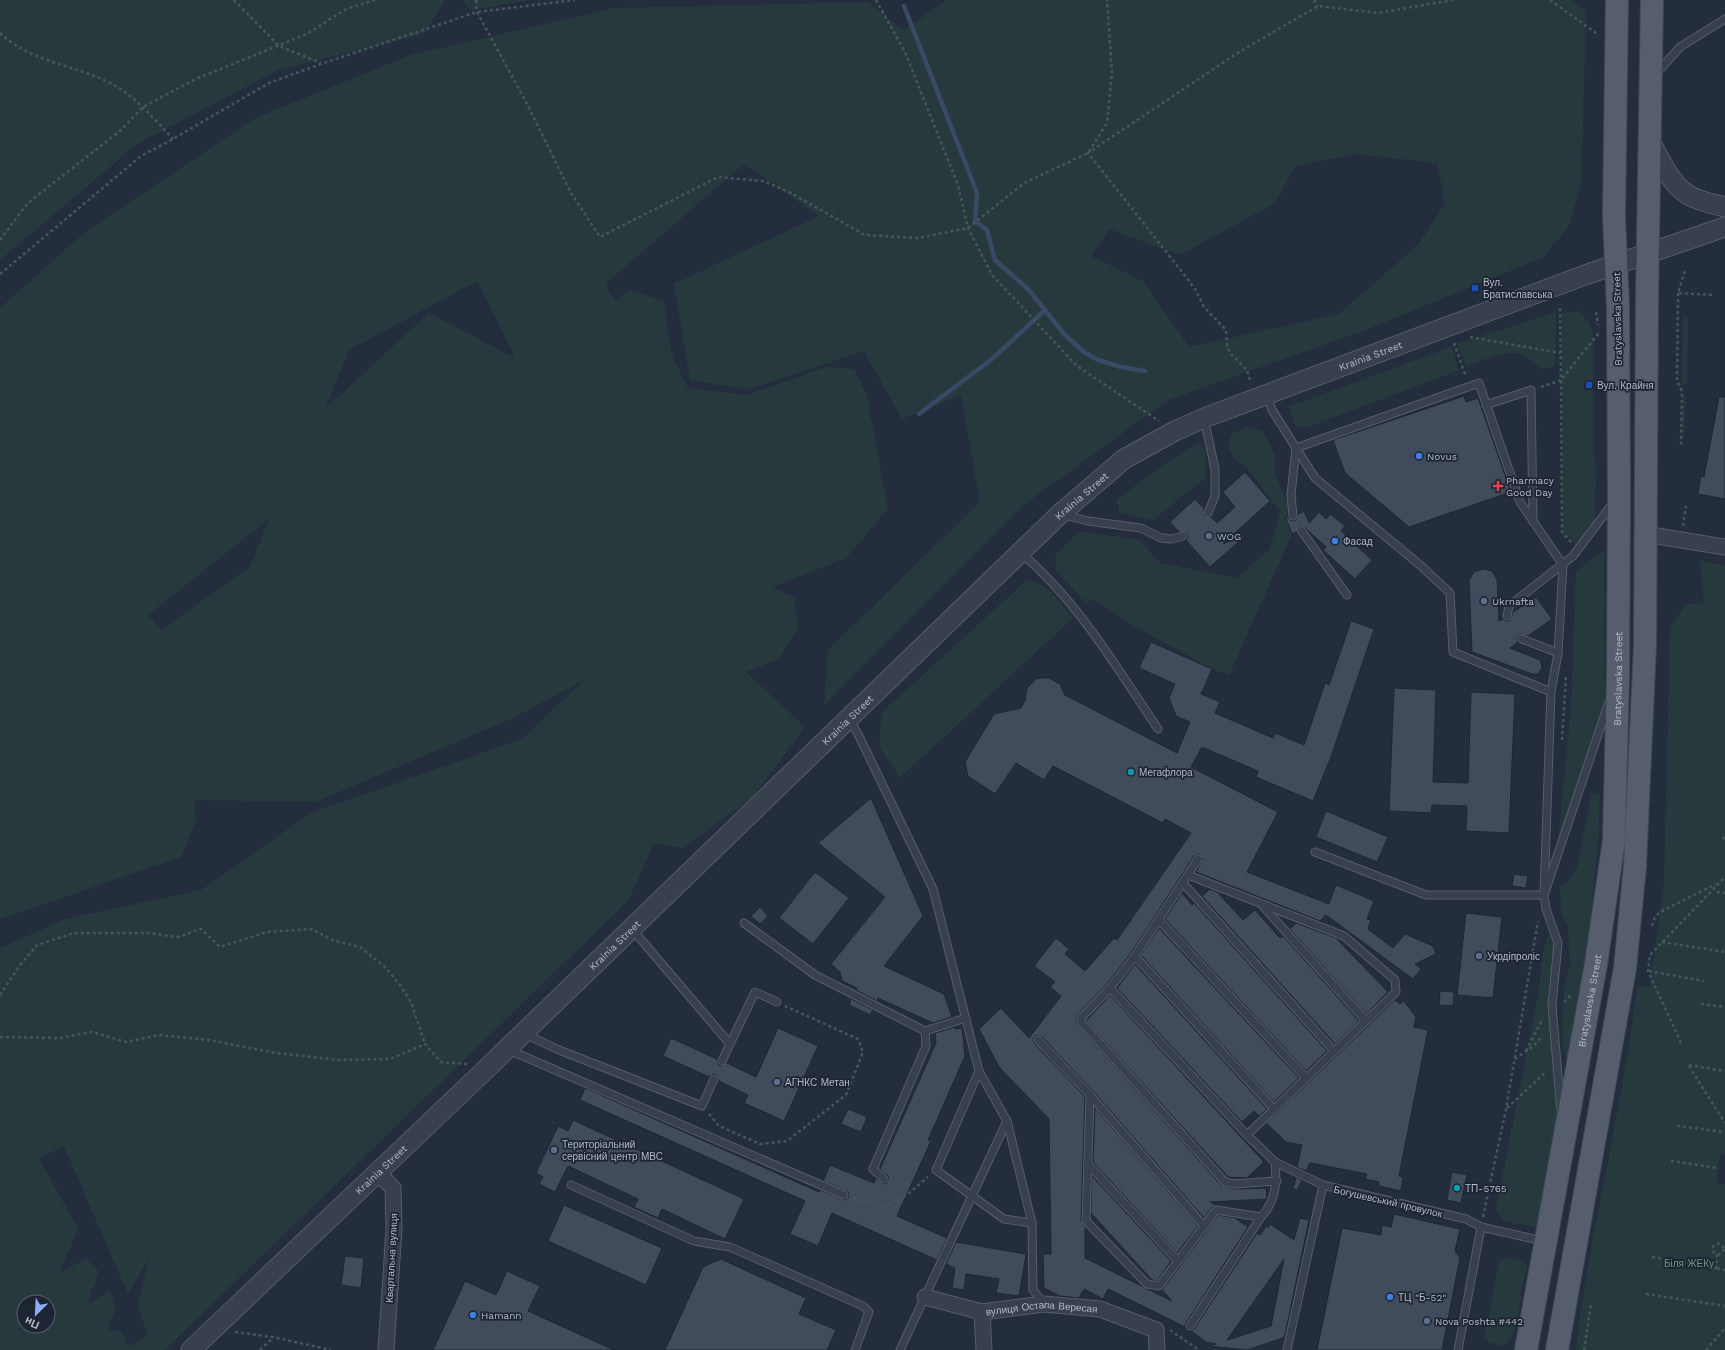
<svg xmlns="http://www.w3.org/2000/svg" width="1725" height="1350" viewBox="0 0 1725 1350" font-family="'Work Sans',sans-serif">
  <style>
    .green { fill: #263a3e; fill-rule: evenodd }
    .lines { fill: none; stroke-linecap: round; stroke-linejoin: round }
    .stream { stroke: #394a66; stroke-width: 4.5 }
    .building { fill: #404b5c; stroke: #1f2634; fill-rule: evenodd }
    .service-casing { stroke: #565d6b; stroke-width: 9 }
    .minor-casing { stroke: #565d6b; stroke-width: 17 }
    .tertiary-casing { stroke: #565d6b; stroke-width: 21 }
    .primary-casing { stroke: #414856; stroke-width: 24 }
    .path { stroke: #44575b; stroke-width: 2.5; stroke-dasharray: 3 3; stroke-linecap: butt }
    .service { stroke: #383f4d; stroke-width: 7 }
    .minor { stroke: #383f4d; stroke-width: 15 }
    .tertiary { stroke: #383f4d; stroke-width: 19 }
    .primary { stroke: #565e6d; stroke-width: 22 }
    .transit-dot { fill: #1a4fb4; stroke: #1d2432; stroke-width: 1.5 }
    .shop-dot { fill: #3f7fe0; stroke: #1d2432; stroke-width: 1.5 }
    .health-dot { fill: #e0444e; stroke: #1d2432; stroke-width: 1.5 }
    .service-dot { fill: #5c6f8a; stroke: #1d2432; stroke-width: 1.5 }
    .culture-dot { fill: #0f9aa8; stroke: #1d2432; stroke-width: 1.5 }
    .labels { text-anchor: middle; stroke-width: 3.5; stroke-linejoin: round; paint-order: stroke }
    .poi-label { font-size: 10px; fill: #b3bac8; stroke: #1d2432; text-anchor: start }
    .street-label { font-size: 10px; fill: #b3bac8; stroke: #1d2432 }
    .park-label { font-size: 10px; fill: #6b9977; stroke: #1d2432 }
  </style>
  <rect width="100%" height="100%" fill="#242d3d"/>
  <g class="green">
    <path d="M0,0H445L424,34L278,70L137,144L0,260Z"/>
    <path d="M463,0H531L470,10Z"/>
    <path d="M947,0H1572L1586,11L1581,186L1569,225L1544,257L1363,331L1168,400L1025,504L824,705L828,650L980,502L961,395L902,419L864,351L749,389L690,380L674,284L819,216L744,164L605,284L616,302L629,290L664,301L671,353L688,388L747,395L826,367L854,369L867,395L888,509L846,558L772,587L795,598L798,630L778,659L746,672L805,727L751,799L682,848L654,843L628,901L165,1350H0V948L65,919L201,890L311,813L522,739L584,680L513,718L315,802L195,800L196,821L181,857L0,919V308L84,233L255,118L411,55L614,8L868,2L903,30ZM1355,154L1437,163L1445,204L1418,245L1339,314L1189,347L1143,281L1091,256L1109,229L1180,255L1275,203L1295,166ZM477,281L515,358L429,313L325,409L349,350ZM269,519L250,567L161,630L148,615ZM64,1146L128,1294L149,1258L138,1304L147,1336L128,1346L122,1331H107L116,1309L110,1291L86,1306L99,1272L86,1258L59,1274L78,1229L39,1158ZM24,1302H48V1326H24Z"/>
    <path d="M1579,311L1590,324L1593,333V451L1596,467L1595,524L1575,551L1574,542L1563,532L1561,313Z"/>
    <path d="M1556,312L1555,366L1541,369C1518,341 1495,356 1466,366L1457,344Z"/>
    <path d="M1683,315L1688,318L1687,382L1682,386Z"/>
    <path d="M1451,347L1459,370L1308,427H1296L1288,407Z"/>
    <path d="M1686,394L1683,442H1682L1683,397Z"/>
    <path d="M1246,427L1264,432L1275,454V473L1289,508L1286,518L1292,534L1229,675L1212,669L1127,622L1092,598L1086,604L1056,570L1055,555L1079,531L1140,540L1160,563L1237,578L1270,549L1280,511L1248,469L1235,460L1228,446L1232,434Z"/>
    <path d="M1198,443L1206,451L1205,478L1153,520L1120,513L1116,500L1159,468Z"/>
    <path d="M1604,551L1605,706L1558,842L1571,708L1576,573L1587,562Z"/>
    <path d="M1700,561L1725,565V1154H1720L1716,1183L1725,1185V1350H1576C1590,1228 1623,1108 1637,986H1650L1664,883L1670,627L1686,604L1704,603Z"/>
    <path d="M1027,580C1048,582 1060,603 1073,618L900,778L879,746L882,712Z"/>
    <path d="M1600,793L1598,842L1589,935L1567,1066L1562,1038L1564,987L1570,964L1568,925L1561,914L1560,887L1567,883L1578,865L1591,795Z"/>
    <path d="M1550,929L1554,938L1555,959L1552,1033L1557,1113L1538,1228L1504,1221L1496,1209L1540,985L1542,956Z"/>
    <path d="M1506,1257L1523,1261L1527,1267L1520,1295L1522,1297L1513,1336L1504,1346L1488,1342L1484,1339L1499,1261Z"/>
  </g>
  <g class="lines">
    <g class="stream">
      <path d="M904,6L977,193L975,221L987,230L995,260L1028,289L1065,335L1084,352L1098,360L1121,367L1145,371"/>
      <path d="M919,414L992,359L1044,311"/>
    </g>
  </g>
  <g class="building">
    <path d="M1464,396L1466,402L1478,398L1511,492L1409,527L1345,473L1333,440Z"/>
    <path d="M1719,397H1725V499L1698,494L1701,476L1704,477Z"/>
    <path d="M1245,472L1270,501L1223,544L1244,535V537L1210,567L1186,540L1188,537L1187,533L1179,532L1170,522L1195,499L1204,509V516L1211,517L1217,523L1235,507L1223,492Z"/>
    <path d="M1304,511L1309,523L1319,512L1326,519L1331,514L1345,526L1341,531L1372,560L1355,579L1323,550L1326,547L1303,526H1298L1297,532L1292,534L1286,518L1288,517L1291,521L1296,520L1298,514Z"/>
    <path d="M1483,569L1492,571L1497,579L1499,621L1503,619L1506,621L1510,620L1513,612L1536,597L1552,619L1528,636L1519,635L1517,638L1518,642L1510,648L1540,660L1542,665L1541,670L1537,674H1532L1472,652L1469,580L1474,572Z"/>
    <path d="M1351,621L1374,629L1331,757L1313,801L1256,777L1258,771L1202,747L1191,767L1278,812L1247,872L1329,904L1336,885L1374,901L1367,919L1371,920L1368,929L1393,948L1405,934L1433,946L1436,954L1415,964L1421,969L1413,979L1326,915L1320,921L1196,872L1203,859L1199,854L1194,856L1131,953L1106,985L1078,1014L1076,1023L1221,1185L1235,1189L1266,1188L1267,1199L1210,1202L1216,1205L1212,1207L1204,1218L1094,1092L1042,1037L1036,1035L1033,1039L1034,1043L1085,1097L1081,1221L1085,1227V1258L1172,1301L1162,1290L1218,1215L1235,1218L1248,1227L1186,1323L1185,1327L1108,1289L1103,1299L1084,1289L1079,1298L1060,1296L1044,1288L1043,1254H1051L1049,1119L999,1067L979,1029L1001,1008L1029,1038L1061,996L1050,987L1055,982L1034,966L1056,938L1069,949L1065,954L1085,971L1114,938L1117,940L1191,833L1165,819L1163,823L1053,766L1044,780L1016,763L995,794L968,776L965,762L994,714L1021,708L1025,701L1027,688L1036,679L1042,678H1049L1060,684L1065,695L1177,753L1190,722L1176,716L1169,698L1175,684L1139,668L1151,642L1212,669L1201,694L1220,702L1215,713L1273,738L1275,733L1304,745L1325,683L1329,685Z"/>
    <path d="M1394,688L1436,690L1433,782L1468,783L1471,692L1515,694L1509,833L1466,831L1467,806L1432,805L1431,813L1389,811Z"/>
    <path d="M871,798L923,916L884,966L944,994L952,1017L933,1023L878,998L877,1001L856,990L857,988L842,981L840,972L831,964L885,897L818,843Z"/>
    <path d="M1326,811L1388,837L1377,862L1316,837Z"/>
    <path d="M815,872L849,898L813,944L779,918Z"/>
    <path d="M1514,874L1528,876L1526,888L1512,886Z"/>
    <path d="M1210,889L1217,892L1243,920L1255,910L1280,938L1283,936L1359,1021L1335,1044L1202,896Z"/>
    <path d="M1182,893L1192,905L1194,903L1327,1051L1306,1071L1165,919Z"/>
    <path d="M760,907L768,916L760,924L751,916Z"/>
    <path d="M1466,913L1502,917L1493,998L1457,995Z"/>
    <path d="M1296,923L1336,938L1388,992L1366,1014L1290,929Z"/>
    <path d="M1159,928L1299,1078L1274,1102L1141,955Z"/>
    <path d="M1135,964L1267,1109L1259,1116L1254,1111L1242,1122L1117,988Z"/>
    <path d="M1440,991L1454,992L1453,1006L1439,1005Z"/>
    <path d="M1110,995L1264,1162L1247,1178L1228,1177L1086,1021Z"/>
    <path d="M851,999L873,1010L870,1015L849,1005Z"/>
    <path d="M1395,1000L1400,1004L1404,1001L1416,1017L1414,1027L1428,1030L1399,1176L1403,1177L1401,1191L1379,1186V1182L1365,1179L1367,1174L1310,1163L1306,1171L1297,1167L1302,1145L1286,1142L1266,1123Z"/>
    <path d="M955,1027V1029L962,1028L965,1056L928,1140L931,1141L897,1216L947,1238L937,1260L832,1213L818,1246L790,1234L805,1201L580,1100L585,1088L819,1192L820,1190L845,1200L849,1197L848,1192L823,1181L830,1165L874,1183L876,1178L883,1184L887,1183L889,1177L880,1169L936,1043L935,1033Z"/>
    <path d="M778,1028L818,1046L784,1121L744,1103L748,1095L719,1081L716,1075L713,1074L709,1077L663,1056L671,1038L717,1059L718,1064L720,1066L727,1063L756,1077Z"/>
    <path d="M1095,1108L1198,1226L1177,1253L1093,1162Z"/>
    <path d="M848,1109L867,1117L861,1132L841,1124Z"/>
    <path d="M573,1120L744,1199L725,1239L662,1209L658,1218L634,1207L638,1199L568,1166L555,1192L539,1184L543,1177L536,1173L558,1126L568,1131Z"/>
    <path d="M1452,1172L1467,1175L1461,1203L1447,1200Z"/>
    <path d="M1092,1176L1171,1261L1157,1281L1152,1280L1091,1213Z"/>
    <path d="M1296,1177L1302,1180L1297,1190L1293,1189Z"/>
    <path d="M564,1205L662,1248L646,1285L548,1241Z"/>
    <path d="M1394,1214L1460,1229L1455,1251L1460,1258L1442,1350H1317L1342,1228L1381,1235L1382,1225L1391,1227Z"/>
    <path d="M1300,1218L1309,1220L1285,1335L1283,1338L1247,1350L1209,1346L1216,1344L1206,1342L1191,1331L1194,1329L1257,1233L1260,1235L1268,1224V1228L1270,1224L1294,1240ZM1284,1259L1271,1326L1227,1340Z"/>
    <path d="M956,1242L1026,1254L1019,1296L996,1293L999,1279L966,1274L964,1290L952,1288L955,1268L946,1264Z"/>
    <path d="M345,1256L364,1258L361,1288L341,1285Z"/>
    <path d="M721,1259L806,1298L799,1314L836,1330L827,1350H665L703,1267Z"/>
    <path d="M507,1271L540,1286L528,1311L614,1350H433L465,1281L496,1295Z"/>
  </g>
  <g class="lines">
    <defs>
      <g id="service">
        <path d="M1656,74L1680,47L1725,19"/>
        <path d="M1267,394L1272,410L1296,448L1291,495L1293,516"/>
        <path d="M1486,405L1531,390L1533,522"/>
        <path d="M1204,418L1215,469V496L1208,513"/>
        <path d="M1064,515L1088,521L1141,528L1161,538L1172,539L1183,536"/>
        <path d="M1301,530L1347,595"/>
        <path d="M1021,553C1078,601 1117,668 1158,729"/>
        <path d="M1507,616L1509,606L1573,556L1613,503"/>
        <path d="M1522,639L1558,653L1551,692L1544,895L1546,909L1558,943L1552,1006L1561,1111"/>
        <path d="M1551,692L1453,652L1450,593L1420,565L1315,478L1296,448L1479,383L1520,502L1563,565L1558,653"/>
        <path d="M849,719L858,734L933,889L979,1071L1007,1121L1032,1223L1033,1290L1044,1304"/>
        <path d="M1315,852L1426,895H1544L1609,702"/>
        <path d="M1198,859L1135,956L1110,988L1082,1017L1081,1022L1225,1182L1235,1184L1277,1181"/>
        <path d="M1188,875L1344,936L1395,980L1396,992L1247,1135"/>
        <path d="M1183,883L1334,1051"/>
        <path d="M1262,905L1366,1021"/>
        <path d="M1159,920L1306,1078"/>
        <path d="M744,923L815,975L925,1031L966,1018"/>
        <path d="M632,929L730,1044L722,1061"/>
        <path d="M1135,956L1274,1109"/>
        <path d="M1110,988L1247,1135L1275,1162L1323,1185"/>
        <path d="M525,1034L559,1050L702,1106L714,1079"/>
        <path d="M1038,1040L1090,1095L1204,1226"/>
        <path d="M730,1044L755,992L777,1002"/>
        <path d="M509,1050L844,1195"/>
        <path d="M979,1071L936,1170L1004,1219L1032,1223"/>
        <path d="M1090,1095L1086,1221L1147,1284L1159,1286L1216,1210L1261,1217C1276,1201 1277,1183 1275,1162"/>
        <path d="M1088,1164L1178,1261"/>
        <path d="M884,1179L873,1169L926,1046L925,1031"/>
        <path d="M571,1185L694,1241L730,1247L863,1306L869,1312L855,1350"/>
        <path d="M1190,1326L1261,1217"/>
        <path d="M900,1350L1007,1121"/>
        <path d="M1287,1350L1323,1185L1466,1219L1481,1227L1543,1241"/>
        <path d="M1458,1350L1481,1227"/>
      </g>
      <g id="minor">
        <path d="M1645,534L1725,547"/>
        <path d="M378,1173L393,1188L394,1229L386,1350"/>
        <path id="s1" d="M925,1297L982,1312L1044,1304L1100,1309L1156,1330L1157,1350"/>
        <path d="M982,1312L984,1350"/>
      </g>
      <g id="tertiary">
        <path d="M1650,141C1659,158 1670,183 1687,194C1697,201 1713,204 1725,207"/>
        <path id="s2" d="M191,1350L481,1074L1060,514L1124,459L1175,431L1204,418L1585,275L1725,227"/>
      </g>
      <g id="primary">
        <path id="s3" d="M1526,1350L1596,964L1614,840L1618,674L1619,495L1618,307L1614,216L1617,0"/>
        <path d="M1557,1350L1625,968L1635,866L1645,645L1647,300L1652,0"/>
      </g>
    </defs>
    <use href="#service" class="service-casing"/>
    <use href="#minor" class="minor-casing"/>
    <use href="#tertiary" class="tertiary-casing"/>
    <use href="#primary" class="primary-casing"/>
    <g class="path">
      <path d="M234,0L279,46L321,63"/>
      <path d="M476,0L477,12L526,102L571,193L600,237L718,177L763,181L789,192L865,235L918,238L968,228L1024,183L1088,153L1107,123L1112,73L1107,0"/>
      <path d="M876,0L905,52L958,185L968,228L992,275L1077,366L1159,421"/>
      <path d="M1314,0L1318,6"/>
      <path d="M1550,0L1599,35"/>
      <path d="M0,33C31,63 78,65 114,85C137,98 155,120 173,139"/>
      <path d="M0,240L24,208L34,198L120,131L143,107L198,78L307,34L346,9L375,0"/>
      <path d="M1685,271L1678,293L1713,295"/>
      <path d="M0,274L141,156L173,139L269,83L321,64L477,12L575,0"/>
      <path d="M1678,293L1677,381L1682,391L1681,445"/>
      <path d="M1596,312L1598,325"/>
      <path d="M1470,337L1560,353"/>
      <path d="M1454,343L1466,377"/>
      <path d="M1250,380L1247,370L1230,353L1227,345L1226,330L1204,307L1195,289L1186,277L1088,153L1236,54L1318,6L1378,13L1453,0"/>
      <path d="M1541,387L1561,380L1560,305"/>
      <path d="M1683,526L1686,506"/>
      <path d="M1571,542L1562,532L1561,380L1598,334V332"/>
      <path d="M1562,740L1566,675"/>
      <path d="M1722,838H1725"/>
      <path d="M1717,892L1725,893"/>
      <path d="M1652,926L1655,917L1660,912L1716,884"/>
      <path d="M1662,942L1725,952"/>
      <path d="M1649,971L1704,981"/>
      <path d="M0,995L21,964L37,945L74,933H149L178,937L201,929L220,947L267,932L312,929L332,940L360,947L385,967L400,985L411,1002L425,1044"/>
      <path d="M1564,1002L1572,994"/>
      <path d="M1701,1004L1725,1007"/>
      <path d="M0,1037L60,1038L92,1032L126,1042L159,1035L208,1040L276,1053L339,1060L390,1059L425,1044L441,1062L467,1064"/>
      <path d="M1681,1043L1648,971L1650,955L1725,877"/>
      <path d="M1526,1051L1542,1020"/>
      <path d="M1515,1059L1532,1047L1543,1036"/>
      <path d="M1689,1065L1725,1071"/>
      <path d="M1689,1066L1725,1123"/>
      <path d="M1507,1108L1547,1071"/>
      <path d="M709,1114L719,1126L760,1144L787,1141L846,1095L863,1052L858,1039L785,1006"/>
      <path d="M1677,1126L1725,1132"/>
      <path d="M1671,1161L1718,1168"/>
      <path d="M853,1198L883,1207L908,1194L928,1177"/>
      <path d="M1483,1217L1506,1109L1538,921"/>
      <circle cx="1718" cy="1249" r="5.5"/>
      <path d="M1652,1257L1725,1270"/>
      <path d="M1716,1269L1717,1254"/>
      <path d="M1646,1294L1725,1306"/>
      <path d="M1170,1330L1199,1350"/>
      <path d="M235,1332L273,1337L331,1350"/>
      <path d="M260,1350L273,1338"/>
      <path d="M1584,1350L1591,1304"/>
      <path d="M1706,1350L1725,1328"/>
    </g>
    <use href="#service" class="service"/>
    <use href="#minor" class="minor"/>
    <use href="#tertiary" class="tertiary"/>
    <use href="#primary" class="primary"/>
  </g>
  <g class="transit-dot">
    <rect x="1471" y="284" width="8" height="8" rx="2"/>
    <rect x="1585" y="381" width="8" height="8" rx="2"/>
  </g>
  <g class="shop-dot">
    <circle cx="1419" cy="456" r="4"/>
    <circle cx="1335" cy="541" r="4"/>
    <circle cx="1390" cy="1297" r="4"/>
    <circle cx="473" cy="1315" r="4"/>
  </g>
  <path class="health-dot" d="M1496 480h4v4h4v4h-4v4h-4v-4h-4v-4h4z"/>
  <g class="service-dot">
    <circle cx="1209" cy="536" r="4"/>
    <circle cx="1484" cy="601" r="4"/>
    <circle cx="1479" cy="956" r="4"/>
    <circle cx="777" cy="1082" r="4"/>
    <circle cx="554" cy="1150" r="4"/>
    <circle cx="1427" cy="1321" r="4"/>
  </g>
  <g class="culture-dot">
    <circle cx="1131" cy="772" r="4"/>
    <circle cx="1457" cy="1188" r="4"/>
  </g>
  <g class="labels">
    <g class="poi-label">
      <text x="1483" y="286">Вул.<tspan x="1483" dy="12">Братиславська</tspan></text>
      <text x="1597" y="389">Вул. Крайня</text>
      <text x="1427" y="460">Novus</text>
      <text x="1506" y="484">Pharmacy<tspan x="1506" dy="12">Good Day</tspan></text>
      <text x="1217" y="540">WOG</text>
      <text x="1343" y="545">Фасад</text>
      <text x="1492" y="605">Ukrnafta</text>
      <text x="1139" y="776">Мегафлора</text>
      <text x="1487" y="960">Укрдіпроліс</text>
      <text x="785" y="1086">АГНКС Метан</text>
      <text x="562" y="1148">Територіальний<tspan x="562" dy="12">сервісний центр МВС</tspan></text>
      <text x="1465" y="1192">ТП-5765</text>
      <text x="1398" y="1301">ТЦ "Б-52"</text>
      <text x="481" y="1319">Hamann</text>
      <text x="1435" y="1325">Nova Poshta #442</text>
    </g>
    <g class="street-label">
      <text transform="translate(1617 319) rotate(-91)" y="4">Bratyslavska Street</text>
      <text dy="4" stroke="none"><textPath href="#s2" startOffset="1558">Krainia Street</textPath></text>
      <text dy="4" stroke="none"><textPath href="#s2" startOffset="1234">Krainia Street</textPath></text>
      <text dy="4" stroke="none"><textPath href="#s3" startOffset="679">Bratyslavska Street</textPath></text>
      <text dy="4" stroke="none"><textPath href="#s2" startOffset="910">Krainia Street</textPath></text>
      <text dy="4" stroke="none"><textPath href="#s2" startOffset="586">Krainia Street</textPath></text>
      <text dy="4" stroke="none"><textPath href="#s3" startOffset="355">Bratyslavska Street</textPath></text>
      <text dy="4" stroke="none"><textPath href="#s2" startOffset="262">Krainia Street</textPath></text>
      <text transform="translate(1388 1201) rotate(13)" y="4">Богушевський провулок</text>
      <text transform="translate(391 1258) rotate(-87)" y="4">Квартальна вулиця</text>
      <text dy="4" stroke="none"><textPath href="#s1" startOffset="119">вулиця Остапа Вересая</textPath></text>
    </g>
    <g class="park-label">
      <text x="1689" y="1267">Біля ЖЕКу</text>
    </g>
  </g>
  <g transform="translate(36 1314) rotate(204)"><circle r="19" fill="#1d2432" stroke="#59606e"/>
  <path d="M0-3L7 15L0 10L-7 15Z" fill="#8aaff6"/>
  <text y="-6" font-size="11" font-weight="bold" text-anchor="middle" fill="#b3bac8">Пн</text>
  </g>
</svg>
